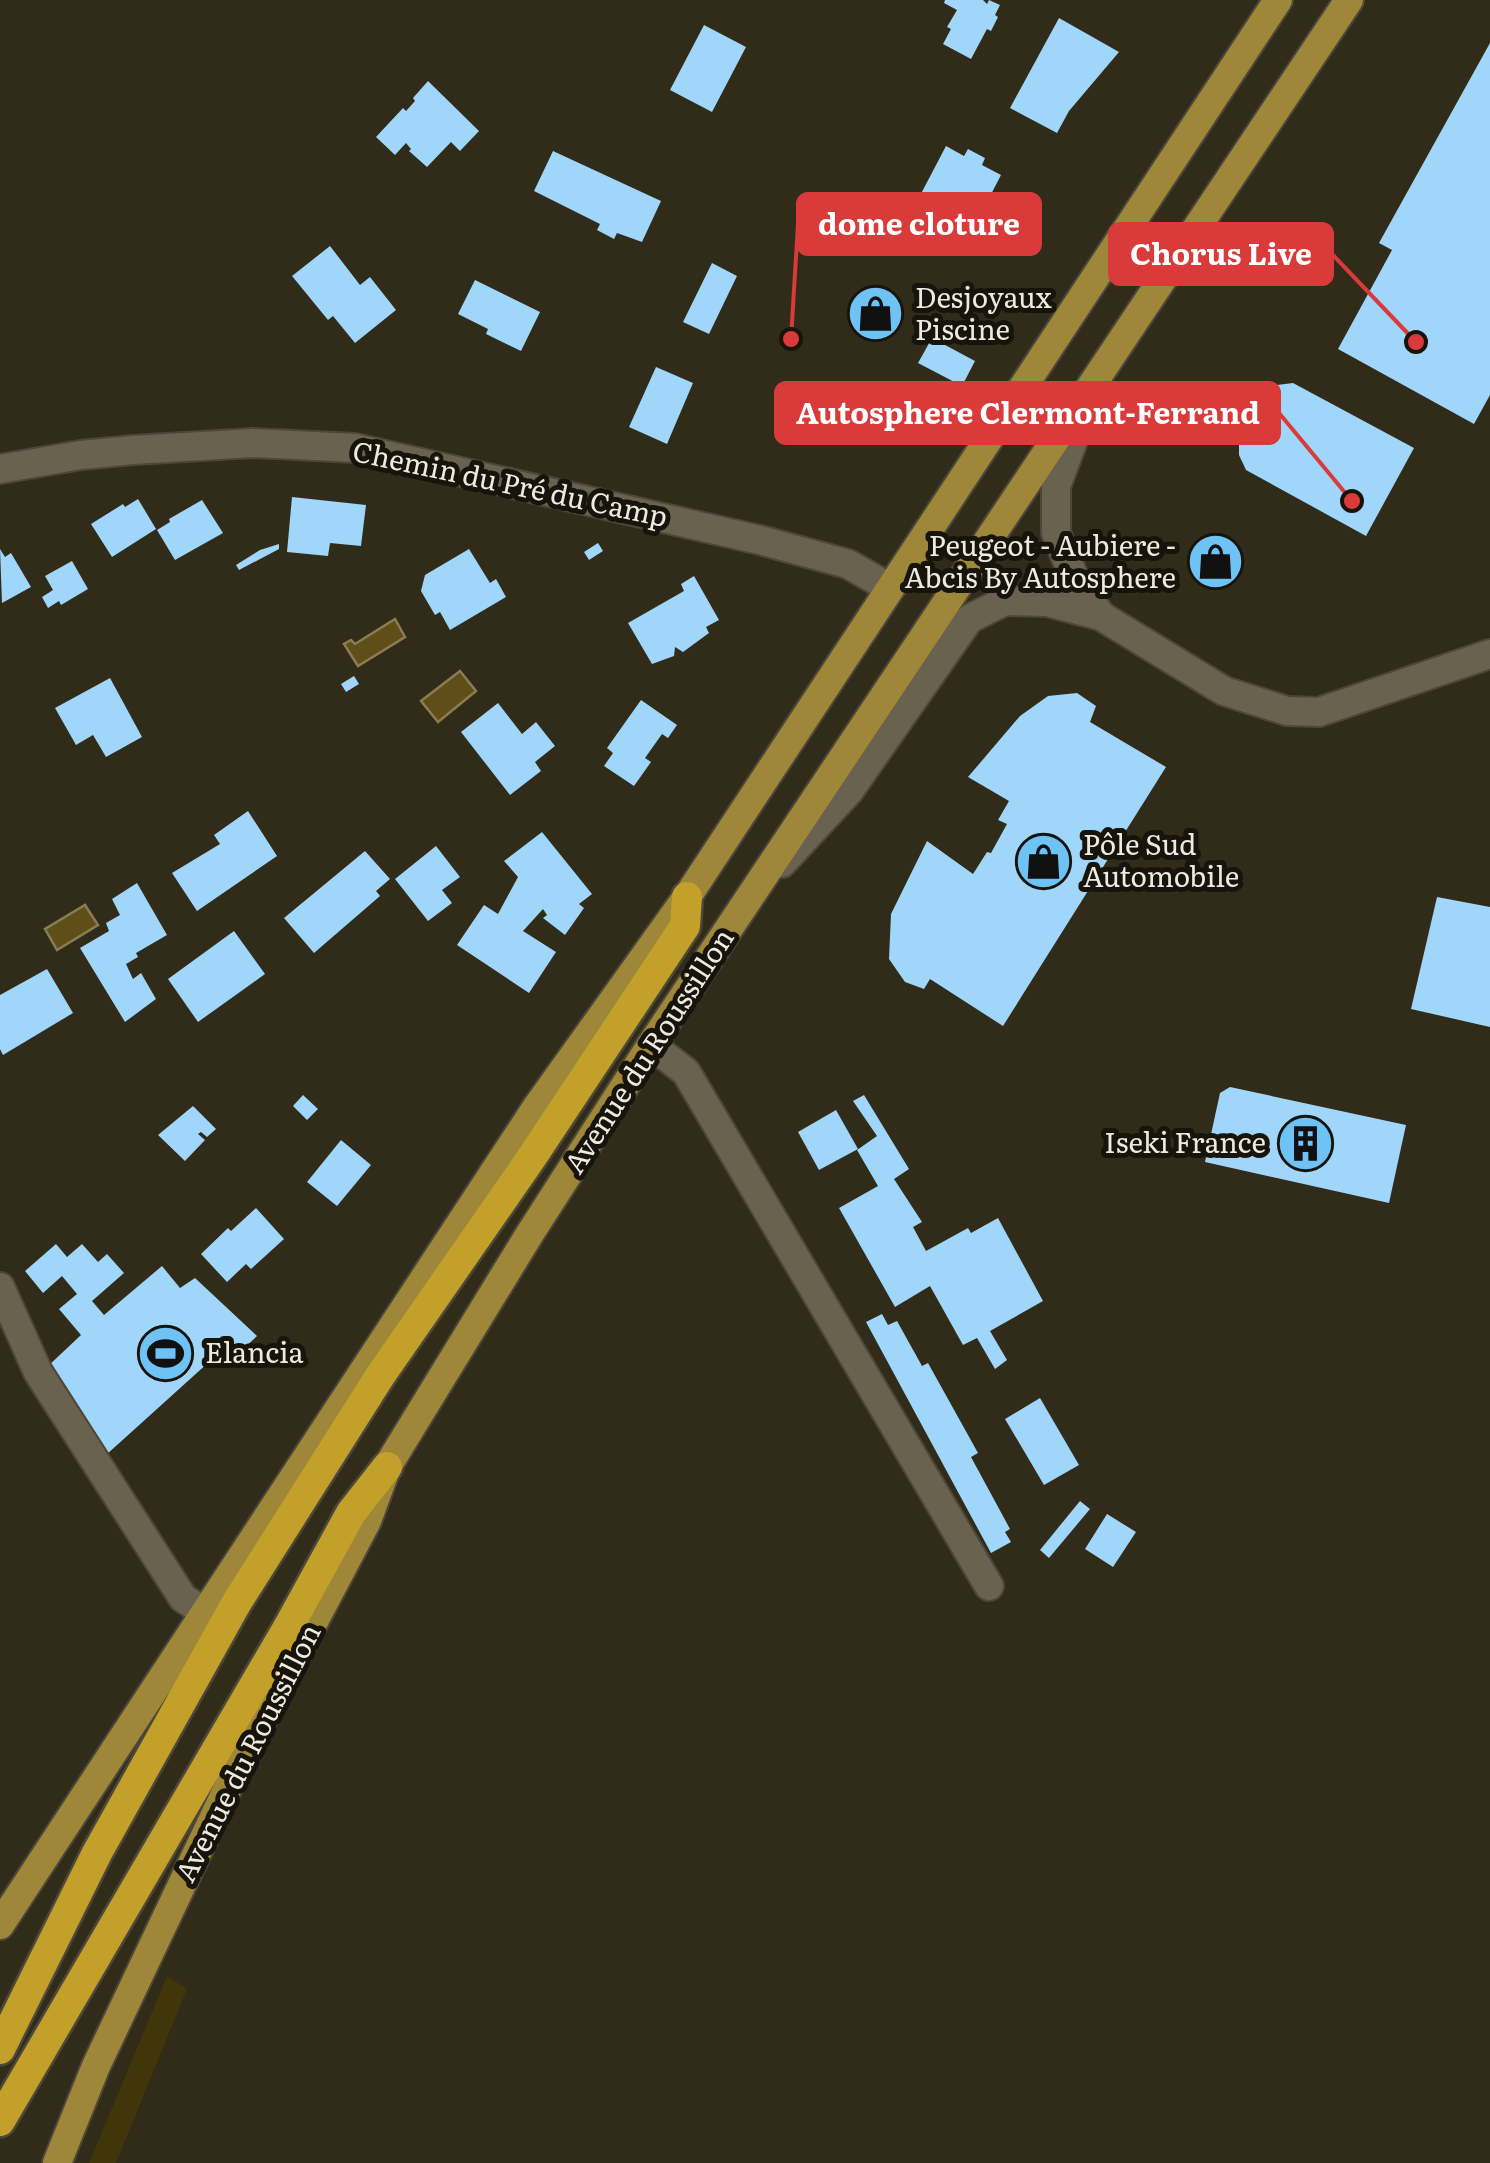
<svg xmlns="http://www.w3.org/2000/svg" width="1490" height="2163" viewBox="0 0 1490 2163" font-family="Literata,serif">
  <style>
    .green { fill: #41350a }
    .water { fill: #5f4e18; stroke: #8a7d54; stroke-width: 2.5 }
    .building { fill: #a0d6f9 }
    .lines { fill: none; stroke-linecap: round; stroke-linejoin: round }
    .minor-casing { stroke: #4c4739; stroke-width: 32 }
    .tertiary-casing { stroke: #4c4739; stroke-width: 32 }
    .primary-casing { stroke: #4c4739; stroke-width: 32 }
    .motorway-casing { stroke: #4c4739; stroke-width: 35 }
    .minor { stroke: #68624f; stroke-width: 28 }
    .tertiary { stroke: #68624f; stroke-width: 28 }
    .primary { stroke: #9e8738; stroke-width: 28 }
    .motorway { stroke: #c2a029; stroke-width: 30 }
    .labels { text-anchor: middle; stroke-width: 10; stroke-linejoin: round; paint-order: stroke }
    .poi-label { font-size: 28px; fill: #eeeadf; stroke: #16140c; text-anchor: start }
    .street-label { font-size: 28px; fill: #eeeadf; stroke: #16140c }
    .leader { fill: none; stroke: #d83b3a; stroke-width: 4 }
    .callout-dot { fill: #d83b3a; stroke: #16140c; stroke-width: 4 }
    .callout { fill: #d83b3a; stroke: #d83b3a; stroke-width: 4 }
    .callout-label { font-size: 30px; text-anchor: middle; font-weight: bold; fill: #fff }
  </style>
  <rect width="100%" height="100%" fill="#312b1a"/>
  <path class="green" d="M167,1976L187,1989L116,2163H89Z"/>
  <g class="water">
    <path d="M395,619L405,637L358,666L344,644L351,640L355,644Z"/>
    <path d="M460,671L476,691L438,722L421,701Z"/>
    <path d="M85,905L98,925L57,950L45,929Z"/>
  </g>
  <g class="building">
    <path d="M945,0H983L987,4L989,0L1000,5L995,15L998,17L991,31L987,29L971,59L943,44L951,29L947,27L957,10L944,3Z"/>
    <path d="M1059,18L1119,52L1069,111L1057,133L1010,108Z"/>
    <path d="M704,25L746,47L712,112L670,90Z"/>
    <path d="M1490,43V395L1474,424L1338,349L1392,250L1379,243Z"/>
    <path d="M428,81L479,131L460,151L451,142L427,167L409,151L411,149L406,143L395,155L376,137L403,108L406,111L415,101L413,98Z"/>
    <path d="M946,146L964,156L968,149L985,158L982,165L1001,175L987,202L996,207L982,233L973,228L958,256L903,228Z"/>
    <path d="M553,151L661,201L642,242L617,233L614,239L597,230L600,224L534,191Z"/>
    <path d="M330,246L360,285L370,277L396,310L355,343L333,316L328,320L292,276Z"/>
    <path d="M712,263L737,276L709,334L683,322Z"/>
    <path d="M475,280L540,312L521,351L486,334L488,329L458,314Z"/>
    <path d="M932,338L975,361L962,386L918,363Z"/>
    <path d="M656,367L693,383L667,444L629,427Z"/>
    <path d="M1293,383L1414,448L1366,536L1246,470L1239,455V422L1249,403L1277,385Z"/>
    <path d="M292,497L366,505L361,546L330,543L328,556L287,552Z"/>
    <path d="M138,499L156,529L112,557L91,524L123,504L125,507Z"/>
    <path d="M202,500L223,533L175,560L157,530L170,522L169,519Z"/>
    <path d="M598,543L603,551L589,560L584,552Z"/>
    <path d="M279,544V549L239,570L236,565L260,550Z"/>
    <path d="M0,549L5,557L11,553L31,587L2,603Z"/>
    <path d="M469,549L490,583L496,579L506,597L450,630L440,612L435,615L421,591L425,575Z"/>
    <path d="M72,561L88,589L61,605L59,601L48,608L42,597L53,590L45,576Z"/>
    <path d="M694,576L719,620L706,627L709,633L683,652L675,647L674,656L652,664L628,623L684,591L681,584Z"/>
    <path d="M354,676L359,684L346,692L341,684Z"/>
    <path d="M110,678L142,737L106,757L93,735L76,745L55,708Z"/>
    <path d="M1077,693L1096,706L1090,722L1166,767L1003,1026L930,979L924,989L905,982L889,959L891,914L927,841L973,874L987,852L991,853L1007,824L998,820L1009,801L968,777L1020,716L1048,696Z"/>
    <path d="M641,700L677,725L668,738L662,734L645,758L651,762L634,786L604,766L613,753L607,748Z"/>
    <path d="M498,703L522,734L536,722L555,746L535,762L541,771L510,795L461,732Z"/>
    <path d="M248,811L277,856L197,911L172,873L220,844L214,835Z"/>
    <path d="M542,832L592,894L579,904L584,908L565,935L543,918L547,915L543,909L523,931L556,952L529,993L457,945L484,905L498,914L518,877L504,861Z"/>
    <path d="M436,846L460,877L442,890L452,903L428,921L395,879Z"/>
    <path d="M365,851L390,879L376,891L380,896L314,953L284,918Z"/>
    <path d="M137,883L167,935L136,953L138,957L126,964L133,979L141,973L156,999L125,1022L80,948L109,931L106,923L120,915L112,899Z"/>
    <path d="M1437,897L1490,907V1027L1411,1009Z"/>
    <path d="M234,931L265,974L198,1022L168,979Z"/>
    <path d="M47,969L73,1013L3,1055L0,1049V995Z"/>
    <path d="M1230,1087L1406,1125L1389,1203L1205,1162L1220,1093Z"/>
    <path d="M303,1095L318,1109L307,1120L293,1106Z"/>
    <path d="M864,1095L909,1169L894,1179L922,1222L913,1227L926,1251L968,1228L971,1233L998,1218L1043,1301L990,1331L1007,1360L995,1369L977,1338L963,1345L930,1286L895,1307L839,1208L878,1186L857,1150L877,1136L853,1101Z"/>
    <path d="M193,1106L216,1129L207,1137L201,1132L198,1134L205,1140L185,1161L158,1135Z"/>
    <path d="M836,1110L858,1149L819,1170L798,1132Z"/>
    <path d="M341,1140L371,1165L337,1206L307,1182Z"/>
    <path d="M256,1208L284,1239L251,1269L246,1264L227,1282L201,1254L228,1228L231,1231Z"/>
    <path d="M56,1244L67,1257L82,1244L98,1262L107,1254L124,1273L92,1301L104,1315L162,1266L180,1288L195,1278L257,1336L239,1353L230,1343L106,1455L47,1367L81,1335L59,1309L77,1294L62,1276L43,1293L25,1271Z"/>
    <path d="M882,1314L888,1325L897,1321L922,1366L928,1363L978,1453L971,1457L1010,1529L1005,1532L1011,1542L991,1553L866,1322Z"/>
    <path d="M1040,1398L1079,1465L1044,1485L1005,1419Z"/>
    <path d="M1080,1501L1090,1509L1049,1558L1040,1550Z"/>
    <path d="M1107,1514L1136,1532L1113,1567L1085,1549Z"/>
  </g>
  <g class="lines">
    <defs>
      <g id="minor">
        <path d="M0,469L81,455L133,450L253,443L355,448L760,540L848,564L890,588"/>
        <path d="M651,1045L686,1072L989,1586"/>
        <path d="M0,1287L38,1372L183,1598L204,1612"/>
      </g>
      <g id="tertiary">
        <path d="M1088,401L1056,486V533L1073,575L1101,616"/>
        <path d="M782,863L849,791L969,619L1005,601L1047,602L1101,616L1224,691L1287,711L1319,712L1490,654"/>
      </g>
      <g id="primary">
        <path d="M0,1925L536,1108L687,897L1278,0"/>
        <path d="M57,2163L96,2066L241,1760L367,1521L387,1467L529,1235L651,1045L1349,0"/>
      </g>
      <g id="motorway">
        <path d="M0,2049L97,1853L237,1602L380,1376L532,1157L685,926L687,897"/>
        <path d="M0,2121L290,1624L351,1513L387,1467"/>
      </g>
    </defs>
    <use href="#minor" class="minor-casing"/>
    <use href="#tertiary" class="tertiary-casing"/>
    <use href="#primary" class="primary-casing"/>
    <use href="#motorway" class="motorway-casing"/>
    <use href="#minor" class="minor"/>
    <use href="#tertiary" class="tertiary"/>
    <use href="#primary" class="primary"/>
    <use href="#motorway" class="motorway"/>
  </g>
  <defs>
    <symbol id="shop-disc" viewBox="-11 -11 22 22"><circle r="9.5" fill="#6fc2f4" stroke="#16140c"/><path d="M-5-2.5h2.3a2.7 3.5 0 0 1 5.4 0H5L5.5 6h-11ZM-1.5-2.5h3a1.5 2.3 0 0 0-3 0Z" fill="#111"/></symbol>
    <symbol id="building-disc" viewBox="-11 -11 22 22"><circle r="9.5" fill="#6fc2f4" stroke="#16140c"/><path d="M-4-6H4V6H1V3H-1V6H-4ZM-2.5-4.3h1.7v1.8h-1.7ZM.8-4.3h1.7v1.8H.8ZM-2.5-1h1.7V.8h-1.7ZM.8-1h1.7V.8H.8Z" fill="#111"/></symbol>
    <symbol id="stadium-disc" viewBox="-11 -11 22 22"><circle r="9.5" fill="#6fc2f4" stroke="#16140c"/><path d="M0-5a6.5 5 0 1 0 0 10a6.5 5 0 1 0 0-10ZM-3.5-1.8h7v3.6h-7Z" fill="#111"/></symbol>
  </defs>
  <g fill-rule="evenodd">
    <use href="#shop-disc" x="844" y="282" width="63" height="63"/>
    <use href="#shop-disc" x="1184" y="530" width="63" height="63"/>
    <use href="#shop-disc" x="1012" y="830" width="63" height="63"/>
    <use href="#building-disc" x="1274" y="1112" width="63" height="63"/>
    <use href="#stadium-disc" x="134" y="1322" width="63" height="63"/>
  </g>
  <g class="labels">
    <g class="poi-label">
      <text x="915" y="308">Desjoyaux<tspan x="915" dy="32">Piscine</tspan></text>
      <text x="1176" y="556" text-anchor="end">Peugeot - Aubiere -<tspan x="1176" dy="32">Abcis By Autosphere</tspan></text>
      <text x="1083" y="855">Pôle Sud<tspan x="1083" dy="32">Automobile</tspan></text>
      <text x="1266" y="1153" text-anchor="end">Iseki France</text>
      <text x="205" y="1363">Elancia</text>
    </g>
    <g class="street-label">
      <text transform="translate(510 484) rotate(12)" y="10">Chemin du Pré du Camp</text>
      <text transform="translate(649 1051) rotate(-57)" y="10">Avenue du Roussillon</text>
      <text transform="translate(248 1753) rotate(-63)" y="10">Avenue du Roussillon</text>
    </g>
  </g>
  <path class="leader" d="M791 339L798 224M1416 342L1332 254M1352 501L1279 413"/>
  <g class="callout-dot">
    <circle cx="791" cy="339" r="10"/>
    <circle cx="1416" cy="342" r="10"/>
    <circle cx="1352" cy="501" r="10"/>
  </g>
  <g class="callout">
    <rect x="798" y="194" width="242" height="60" rx="10"/>
    <rect x="1110" y="224" width="222" height="60" rx="10"/>
    <rect x="776" y="383" width="503" height="60" rx="10"/>
  </g>
  <g class="callout-label">
    <text x="919" y="235">dome cloture</text>
    <text x="1221" y="265">Chorus Live</text>
    <text x="1028" y="424">Autosphere Clermont-Ferrand</text>
  </g>
</svg>
